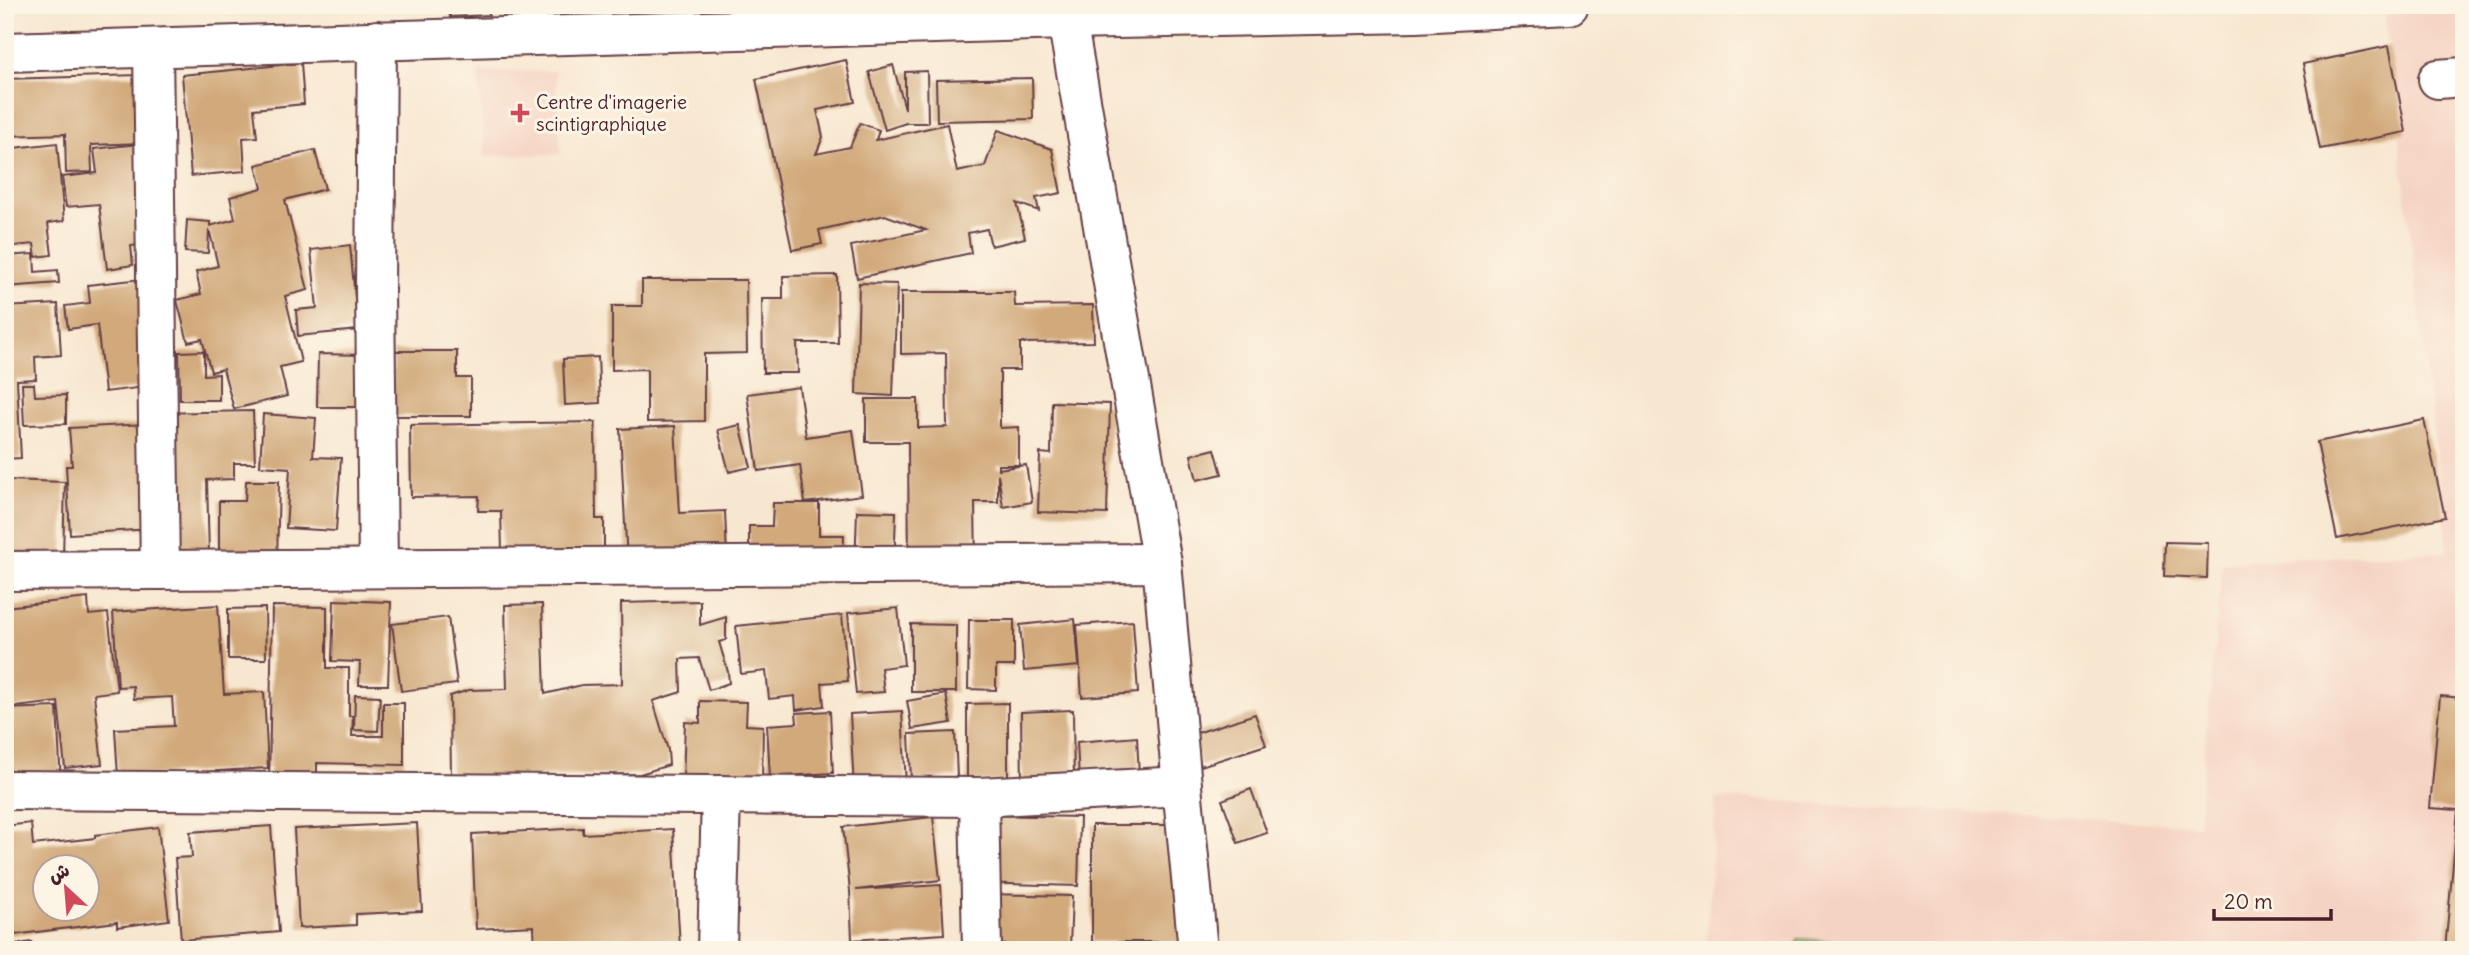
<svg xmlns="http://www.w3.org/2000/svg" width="2469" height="955" viewBox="0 0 2469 955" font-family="Delius,'Playpen Sans Arabic',sans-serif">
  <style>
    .built { fill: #f5d3c2 }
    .grass { fill: #9bdb91; stroke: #727d5e; stroke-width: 2 }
    .building { fill: #d1a97a; fill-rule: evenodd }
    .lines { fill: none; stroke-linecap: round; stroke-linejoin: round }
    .minor-casing { stroke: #643d44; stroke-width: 42 }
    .minor { stroke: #fff; stroke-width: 38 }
    .poi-dot { fill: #d1495b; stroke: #fcf5e5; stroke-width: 2.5 }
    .labels { text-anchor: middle; stroke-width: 6; stroke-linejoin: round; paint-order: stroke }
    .poi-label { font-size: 19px; fill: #4a1f2b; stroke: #fcf5e5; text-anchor: start }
  </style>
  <rect width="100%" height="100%" fill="#fcf5e5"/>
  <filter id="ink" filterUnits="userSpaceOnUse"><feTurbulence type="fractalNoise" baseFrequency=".0143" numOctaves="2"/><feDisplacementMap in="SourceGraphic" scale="14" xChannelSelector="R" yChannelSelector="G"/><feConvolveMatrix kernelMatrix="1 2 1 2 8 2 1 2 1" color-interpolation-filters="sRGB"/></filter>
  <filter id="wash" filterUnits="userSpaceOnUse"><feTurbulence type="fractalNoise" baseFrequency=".00686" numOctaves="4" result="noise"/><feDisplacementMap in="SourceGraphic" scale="28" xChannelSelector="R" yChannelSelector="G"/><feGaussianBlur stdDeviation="1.57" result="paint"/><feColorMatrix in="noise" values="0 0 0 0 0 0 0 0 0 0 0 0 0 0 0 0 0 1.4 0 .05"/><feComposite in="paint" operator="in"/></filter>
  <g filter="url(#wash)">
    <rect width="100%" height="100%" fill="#f8e7d0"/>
    <g class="built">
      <path d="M2464,9V950H1706L1716,798L2198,825L2222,562L2448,552L2384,13Z"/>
      <path d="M555,71L561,154L485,156L478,72Z"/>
    </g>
    <path class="grass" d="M1798,939L1951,950H1797Z"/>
    <g id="blocks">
      <g class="building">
        <path d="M449,5H488L489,15L450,17Z"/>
        <path d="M2389,46L2406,132L2320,149L2303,64Z"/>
        <path d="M846,60L855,102L817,110L823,137L816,154L850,147L860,123L879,130L876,140L947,124L957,172L985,166L998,130L1052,149L1061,193L1036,198L1039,211L1017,203L1025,238L991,246L987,229L968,233L971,253L857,278L851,246L926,230L885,215L819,230L822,244L792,250L756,79Z"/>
        <path d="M301,63L304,104L254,109L257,137L243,138L245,171L191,176L182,75Z"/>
        <path d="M893,65L905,109V72L927,71L928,123H906L885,130L869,72Z"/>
        <path d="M139,75L142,143L91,145L92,172L66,173L65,134L5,136V79Z"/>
        <path d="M1032,78L1033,119L937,121L936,80Z"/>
        <path d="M57,143L64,221L48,223L52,255L36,257L34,244L5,247V149Z"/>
        <path d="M139,144L151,243L131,246L133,265L107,269L99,204L66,207L62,177L97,173L94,149Z"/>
        <path d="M315,150L325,189L285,200L308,290L285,296L301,362L280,367L287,396L234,409L223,369L211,372L202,339L188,342L177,300L201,294L196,272L218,266L209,229L208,253L185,252L187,220L210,222V226L235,219L230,197L262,188L256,165Z"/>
        <path d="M350,245L358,330L298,336L296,310L317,308L311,250Z"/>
        <path d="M34,254L35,272L58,270L59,283L5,287V256Z"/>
        <path d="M837,275L838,343H797L798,373H763L762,299H783V276Z"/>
        <path d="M142,279L154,386L105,392L97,325L68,329L65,306L90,303L88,285Z"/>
        <path d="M642,280H746L747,353L704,354V421L647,422V369L612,370V306H642Z"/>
        <path d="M859,283L897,284L893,396L856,394Z"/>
        <path d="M901,292H1014L1015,306L1093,305L1094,342L1020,343V370H1000V428L1019,427V465H998V469L1026,465L1032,502L1003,507L998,474V502H975L976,568H909L908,442H866V399H918V428L947,427L946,353L901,354Z"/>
        <path d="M58,304L61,355L35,357L36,379L17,380L21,458L5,459V307Z"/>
        <path d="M204,351V375L219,374V400H180L179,352Z"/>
        <path d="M393,351H457V378H471V416H393Z"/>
        <path d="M318,354L365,355L363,407H317Z"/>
        <path d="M598,357L600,403L565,405L563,359Z"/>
        <path d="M22,384H34L35,396L66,395V424L24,425Z"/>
        <path d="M799,387L806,437L853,430L862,495L805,503L800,465L758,471L747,394Z"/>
        <path d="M1052,402L1110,404L1107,514L1038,512L1040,453L1051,454Z"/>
        <path d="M253,411L255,463H234V479L207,480L209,555L173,556L158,413Z"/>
        <path d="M263,414L316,418L313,457L341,458L336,531L286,528L290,468L260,466Z"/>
        <path d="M2424,420L2445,517L2337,539L2317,442Z"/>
        <path d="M595,422L596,519H604V562L502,551L501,511H478L479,496L411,497L410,425Z"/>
        <path d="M146,424L152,529L70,534L66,466H72L69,428Z"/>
        <path d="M740,425L751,467L729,472L718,430Z"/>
        <path d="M675,426L680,513L725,511L727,556L627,562L620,429Z"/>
        <path d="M1215,449L1222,474L1197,480L1191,455Z"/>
        <path d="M5,480L65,482L63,558L5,556Z"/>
        <path d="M246,481H279L277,562H219V501H245Z"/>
        <path d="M773,503H819V535H844L843,574H749V526H772Z"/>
        <path d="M857,511L896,512L894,569L855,568Z"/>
        <path d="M2165,542L2208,543L2207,578L2164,576Z"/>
        <path d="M88,598L89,615L108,613L117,691L94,694L102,764L65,768L58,702L7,708L5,607Z"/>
        <path d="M334,600L391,602L388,685H359L360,662L332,661Z"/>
        <path d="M700,601V625L726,617V640L719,642L728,672L729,683L709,690L699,658L680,659L681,692L653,701L668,750L669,765L640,774L451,778L450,696L469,690L507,689L505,605L542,604L545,694L582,685L622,684L621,603Z"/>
        <path d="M218,605L224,694L264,692L268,768L118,777L115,729L174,726L172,697L134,699L133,686L118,687L113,612Z"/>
        <path d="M272,606L327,607V668H349V716H353L352,736H383V703H404V765L317,763V785H269Z"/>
        <path d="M265,608L266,659H228V609Z"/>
        <path d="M898,608L904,665L881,668L884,692L856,694L848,613Z"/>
        <path d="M842,615L848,681L822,683L824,706L796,710L795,696L769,699L766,671L741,674L736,626Z"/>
        <path d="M448,617L457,684L401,691L392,624Z"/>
        <path d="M1075,619L1079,666L1024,671L1020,625Z"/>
        <path d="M969,620H1014V666H996V690L968,689Z"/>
        <path d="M1133,621L1138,693L1082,697L1077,625Z"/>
        <path d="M911,624L956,625V692H911Z"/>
        <path d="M946,694L951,723L912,729L907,701Z"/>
        <path d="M355,695L380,696L378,731L354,730Z"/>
        <path d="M2440,696L2464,698V950H2445L2458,810L2430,808Z"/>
        <path d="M700,701L747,702L746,725L763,726L762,783L683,782L685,722L700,723Z"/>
        <path d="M1008,703V781H967V704Z"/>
        <path d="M57,707L61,784L5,786V709Z"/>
        <path d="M1073,710L1074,787L1022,788L1021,712Z"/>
        <path d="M830,711L833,773L770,777L767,725L797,723L796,713Z"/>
        <path d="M902,711L906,786L854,789L850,714Z"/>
        <path d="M1255,714L1266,745L1201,766L1191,735Z"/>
        <path d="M955,732L957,777L911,780L909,734Z"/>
        <path d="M1137,737L1139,776L1079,780L1077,742Z"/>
        <path d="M1251,789L1267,833L1238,843L1222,800Z"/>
        <path d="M980,815L1080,817L1078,886L978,883Z"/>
        <path d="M933,817L940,880L856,890L941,885L944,934L852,940L850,891L843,827Z"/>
        <path d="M31,823L33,845L95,838V835L158,827L169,920L117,927V922L5,936V826ZM46,867H88V909H46Z"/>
        <path d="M417,823L422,911L356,914V925L299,928L294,829Z"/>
        <rect x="1092" y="825" width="104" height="117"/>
        <path d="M271,826L279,932L181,940L175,858L192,857L190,832Z"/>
        <path d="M583,828V834L673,829L680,947L631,950H535L534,926L476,929L472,834Z"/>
        <path d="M989,894L1072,896L1070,947L987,944Z"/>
        <path d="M32,942L33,950H5V946Z"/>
      </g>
    </g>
  </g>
  <g filter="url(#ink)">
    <use href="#blocks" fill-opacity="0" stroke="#643d44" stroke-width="2"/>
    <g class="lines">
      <defs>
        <g id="minor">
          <path d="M1067,20L1162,563"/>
          <path d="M377,40L375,289L378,568"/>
          <path d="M153,48L160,570"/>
          <path d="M5,52L1067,20L1416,13L1569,5"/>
          <path d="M2438,79L2464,77"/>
          <path d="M5,571L1162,563L1182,786L979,797L5,790"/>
          <path d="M1182,786L1198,950"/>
          <path d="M979,797L982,950"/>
          <path d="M717,950L721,795"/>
        </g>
      </defs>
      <use href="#minor" class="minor-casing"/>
      <use href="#minor" class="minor"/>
    </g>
  </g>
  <path class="poi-dot" d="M516.5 102.5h7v7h7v7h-7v7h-7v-7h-7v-7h7z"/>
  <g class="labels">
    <g class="poi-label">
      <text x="536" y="109">Centre d'imagerie<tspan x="536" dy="22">scintigraphique</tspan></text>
    </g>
  </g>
  <rect width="2469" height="955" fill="none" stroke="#fcf5e5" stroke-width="28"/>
  <g transform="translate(66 888) rotate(334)"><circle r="33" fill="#fcf5e5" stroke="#b59f9b" stroke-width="2"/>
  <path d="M0-5L12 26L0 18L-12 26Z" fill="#d1495b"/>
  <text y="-10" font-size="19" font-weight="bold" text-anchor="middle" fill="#4a1f2b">ش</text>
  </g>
  <path d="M2214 909v10h117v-10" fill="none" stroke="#4a1f2b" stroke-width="3.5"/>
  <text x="2224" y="909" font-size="21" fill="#4a1f2b" stroke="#fcf5e5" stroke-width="5" paint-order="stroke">20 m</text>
</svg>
